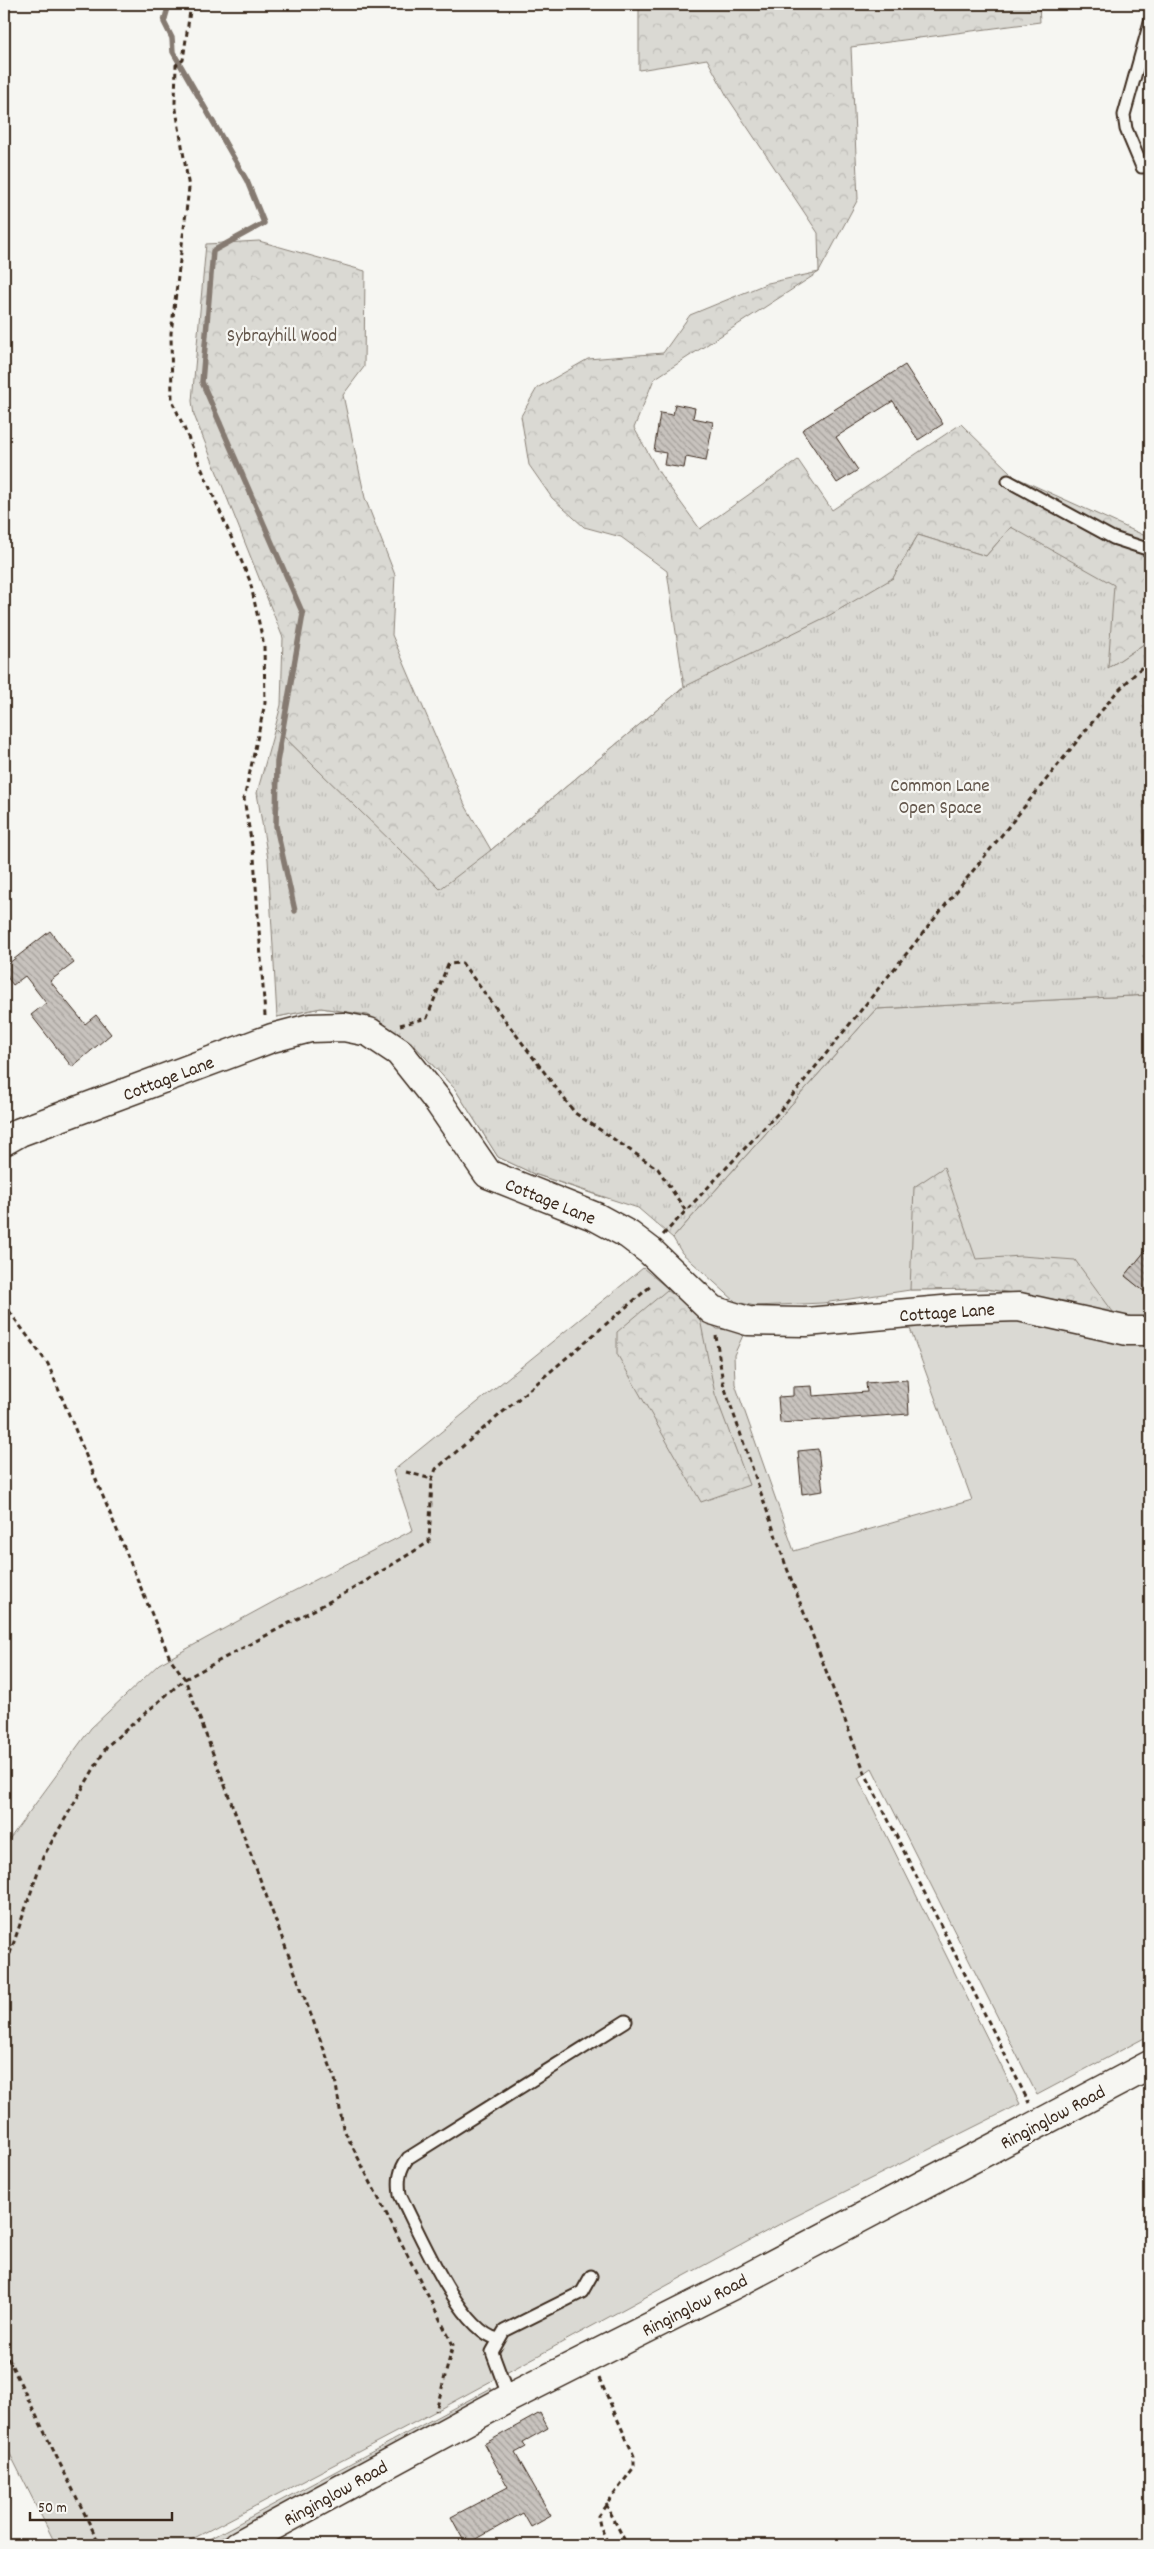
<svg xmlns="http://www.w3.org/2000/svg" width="1154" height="2549" viewBox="0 0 1154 2549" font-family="Dekko,sans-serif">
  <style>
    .green { fill: #dad9d3; stroke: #8a8278 }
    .forest { fill: url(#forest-crowns); stroke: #8a8278 }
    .park { fill: url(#park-tufts); stroke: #8a8278 }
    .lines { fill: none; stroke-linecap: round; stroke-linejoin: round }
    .stream { stroke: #857a71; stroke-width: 5.5 }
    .building { fill: url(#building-back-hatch); stroke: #3b2a1e }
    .lane-casing { stroke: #3b2a1e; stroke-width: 15 }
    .secondary-casing { stroke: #3b2a1e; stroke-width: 31 }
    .path { stroke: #3b2a1e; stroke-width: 3; stroke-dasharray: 5 4; stroke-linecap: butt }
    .lane { stroke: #f6f6f2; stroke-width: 11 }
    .secondary { stroke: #f6f6f2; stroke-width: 28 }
    .labels { text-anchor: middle; stroke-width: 4.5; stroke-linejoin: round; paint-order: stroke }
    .park-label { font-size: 19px; fill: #63564b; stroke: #f6f6f2 }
    .street-label { font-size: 19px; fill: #3b2a1e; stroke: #f6f6f2 }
  </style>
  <defs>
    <pattern id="forest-crowns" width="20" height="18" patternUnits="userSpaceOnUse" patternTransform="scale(1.25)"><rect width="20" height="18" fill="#dad9d3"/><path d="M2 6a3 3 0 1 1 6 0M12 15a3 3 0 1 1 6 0" fill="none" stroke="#bcbab5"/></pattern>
    <pattern id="park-tufts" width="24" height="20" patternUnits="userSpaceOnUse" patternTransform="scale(1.25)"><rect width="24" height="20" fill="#dad9d3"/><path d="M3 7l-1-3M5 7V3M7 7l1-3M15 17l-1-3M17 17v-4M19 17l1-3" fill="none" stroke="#bcbab5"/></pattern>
    <pattern id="building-back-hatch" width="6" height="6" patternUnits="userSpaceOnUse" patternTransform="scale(1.25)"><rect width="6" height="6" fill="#c8c3be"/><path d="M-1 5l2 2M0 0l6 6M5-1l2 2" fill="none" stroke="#a49f9a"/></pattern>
  </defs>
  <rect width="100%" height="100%" fill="#f6f6f2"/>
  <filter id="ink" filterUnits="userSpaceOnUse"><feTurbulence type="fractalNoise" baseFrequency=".02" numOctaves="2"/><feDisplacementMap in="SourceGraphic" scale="10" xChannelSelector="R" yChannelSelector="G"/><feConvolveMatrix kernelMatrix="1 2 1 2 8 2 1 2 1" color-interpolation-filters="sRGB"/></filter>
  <g filter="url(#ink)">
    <g class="green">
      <path d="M1150,995V1245L1125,1276L1150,1296V1323H1142L1064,1301L986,1289L910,1290L823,1303L755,1306L736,1302L682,1253L673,1238L876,1009Z"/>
      <path d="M643,1268L717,1329L745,1331L734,1355L735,1384L794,1551L972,1500L908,1323L1014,1318L1150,1343V2035L1037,2095L872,1768L858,1778L1020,2104L780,2224L436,2411L181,2545H56L4,2442V1860L8,1841L91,1728L159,1664L284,1596L413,1530L393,1471Z"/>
      <path d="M491,2388L492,2394L208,2545H198Z"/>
    </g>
    <g class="forest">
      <path d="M639,4H1039L1040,22L851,47L858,199L819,272L654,379L634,428L660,474L700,529L798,460L832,510L961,424L1015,477L1150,538V640L1108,668L1011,527L986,556L918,535L893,578L605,1198L534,1174L498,1157L455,1089L412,1043L368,1015L321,1008L277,1017L439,889L275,728L281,705L283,638L194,415L192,401L206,244L259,241L365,271L364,367L343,395L365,498L395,575L392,635L465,805L491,850L684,687L667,571L621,537L584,527L552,498L529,465L521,416L537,388L588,359L663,353L690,315L768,283L819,272L818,233L728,98L707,59L639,70Z"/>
      <path d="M944,1167L976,1259L1021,1256L1075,1260L1116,1316L1064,1301L986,1289L910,1290L914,1187Z"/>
      <path d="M667,1290L699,1314L715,1394L749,1485L701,1502L617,1354V1332Z"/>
    </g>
    <path class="park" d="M1011,527L1114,585L1108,668L1150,640V995L876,1009L673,1238L638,1208L534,1174L498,1157L455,1089L412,1043L368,1015L321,1008L277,1017L268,859L257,793L275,728L440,889L491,850L684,687L830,615L893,578L918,535L986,556Z"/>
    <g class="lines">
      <path class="stream" d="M169,4L164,22L172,38L173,52L247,181L264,223L213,251L202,382L303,614L277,762L276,826L295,911"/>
    </g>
    <g class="building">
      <path d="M905,365L943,424L918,440L893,401L836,437L858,470L837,483L802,430Z"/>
      <path d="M675,404L695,408L693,418L713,422L706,461L686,457L684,468L664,465L666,453L654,451L660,413L673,415Z"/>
      <path d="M50,931L74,963L50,981L85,1024L96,1015L111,1034L72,1067L31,1015L46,1003L25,976L13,985L4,973V967Z"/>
      <path d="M1150,1245V1296L1125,1276Z"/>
      <path d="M907,1380L909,1414L780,1423L778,1397L793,1396V1387L812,1386L813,1396L867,1392L866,1383Z"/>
      <path d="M818,1449L823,1491L802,1494L798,1451Z"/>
      <path d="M540,2413L548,2428L523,2442L526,2447L515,2453L551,2516L531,2527L523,2513L466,2545L451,2517L508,2487L484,2444Z"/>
    </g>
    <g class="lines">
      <defs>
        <g id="lane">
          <path d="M1150,22L1124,115L1126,129L1142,167L1150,166"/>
          <path d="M1008,481L1113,538L1150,550"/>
          <path d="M498,2339C460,2331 418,2230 400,2195C398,2180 399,2170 408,2158L626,2021"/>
          <path d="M509,2398L492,2352L504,2331L582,2292L591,2276"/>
        </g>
        <g id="secondary">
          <path d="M4,1141L20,1132L272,1038L310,1028L344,1027L369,1032L399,1052L438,1101L488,1174L596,1217L629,1235L650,1251L712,1310L748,1321L806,1322L954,1309L1019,1307L1128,1331H1150"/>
          <path d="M238,2545L509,2398L741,2281L1150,2065"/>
        </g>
      </defs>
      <use href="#lane" class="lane-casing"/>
      <use href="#secondary" class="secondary-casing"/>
      <g class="path">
        <path d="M191,4L183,60L176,65L175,103L189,188L171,333L172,400L250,581L264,646L265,703L244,799L254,857L265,1016"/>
        <path d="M400,1025L427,1018L448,964L462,963L575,1113L658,1169L685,1210"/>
        <path d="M663,1235L780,1111L1115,694L1150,659"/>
        <path d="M4,1304L48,1364L170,1658L185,1679L335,2079L343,2128L453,2345L436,2411"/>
        <path d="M716,1336L723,1383L785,1563L865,1773L1029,2103"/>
        <path d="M406,1472L432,1479"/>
        <path d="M4,1971L43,1857L107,1746L185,1679L351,1590L429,1542L432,1479L436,1469L652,1285"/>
        <path d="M4,2350L100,2545"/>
        <path d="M599,2378L634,2456V2467L598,2516L600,2526L609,2545"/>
        <path d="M606,2504L627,2545"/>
      </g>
      <use href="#lane" class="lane"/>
      <use href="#secondary" class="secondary"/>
    </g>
  </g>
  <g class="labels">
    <g class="park-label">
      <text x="282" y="341">Sybrayhill Wood</text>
      <text x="940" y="791">Common Lane<tspan x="940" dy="22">Open Space</tspan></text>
    </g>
    <g class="street-label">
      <text transform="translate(168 1077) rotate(-21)" y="7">Cottage Lane</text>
      <text transform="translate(551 1200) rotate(22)" y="7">Cottage Lane</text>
      <text transform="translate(947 1311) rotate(-4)" y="7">Cottage Lane</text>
      <text transform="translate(1052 2116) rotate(-28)" y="7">Ringinglow Road</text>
      <text transform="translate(694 2304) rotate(-27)" y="7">Ringinglow Road</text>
      <text transform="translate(335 2492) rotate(-29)" y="7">Ringinglow Road</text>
    </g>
  </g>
  <rect width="1154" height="2549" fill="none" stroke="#f6f6f2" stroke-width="20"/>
  <rect x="10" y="10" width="1134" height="2529" fill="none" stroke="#3b2a1e" stroke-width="2" filter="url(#ink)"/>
  <path d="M30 2512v8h142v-8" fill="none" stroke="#3b2a1e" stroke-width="2.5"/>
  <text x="38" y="2512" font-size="15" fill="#3b2a1e" stroke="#f6f6f2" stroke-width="4" paint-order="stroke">50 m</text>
</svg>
